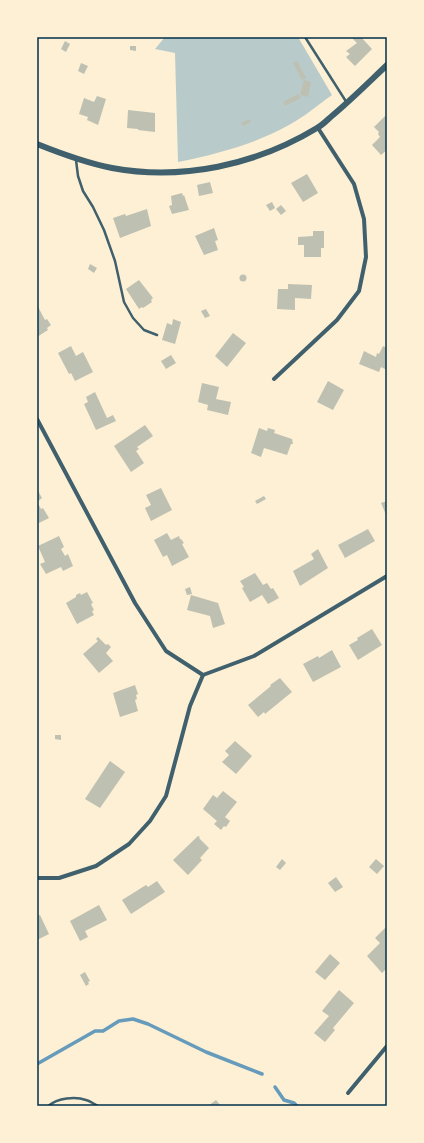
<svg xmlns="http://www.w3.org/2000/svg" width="424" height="1143" viewBox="0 0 424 1143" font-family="Arial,sans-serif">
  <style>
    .green { fill: #b9caca }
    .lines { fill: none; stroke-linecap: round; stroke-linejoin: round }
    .stream { stroke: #669bbc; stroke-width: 3.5 }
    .building { fill: #bec0b2 }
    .service { stroke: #3f606c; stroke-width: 2.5 }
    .minor { stroke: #3f606c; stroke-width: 4 }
    .tertiary { stroke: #3f606c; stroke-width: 6 }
    .neatline { fill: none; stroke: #003049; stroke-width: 1.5 }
  </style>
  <rect width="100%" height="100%" fill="#fdf0d5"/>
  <path class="green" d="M165,37H298L332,95C318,105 304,117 289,125C255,144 217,154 178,162L175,53L155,49Z"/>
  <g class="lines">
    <g class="stream">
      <path d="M37,1064L95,1031H103L119,1021L133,1019L148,1024L206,1052L262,1074"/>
      <path d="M275,1087L284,1100L294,1103L297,1106"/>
    </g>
  </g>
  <g class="building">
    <path d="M351,37H361L372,49L355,66L346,57L350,54L346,51L357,43Z"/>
    <path d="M65,41L70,44L66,52L61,49Z"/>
    <path d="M130,46H136V51L130,50Z"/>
    <path d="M297,61L306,78L302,80L293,63Z"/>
    <path d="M81,63L88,66L84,74L78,71Z"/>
    <path d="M304,80L311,82L308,97L300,95Z"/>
    <path d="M298,94L301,98L285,106L283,102Z"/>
    <path d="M97,96L106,99L98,125L87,120L88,117L79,114L84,98L94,102Z"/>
    <path d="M128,110L155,113V132L138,130V129L127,128Z"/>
    <path d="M385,116L387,117V150L381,155L372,145L380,137L378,134L379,132L374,127Z"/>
    <path d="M249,119L251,122L243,126L241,123Z"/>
    <path d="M307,174L318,193L303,202L291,183Z"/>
    <path d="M210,182L213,193L199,196L197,185Z"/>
    <path d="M182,193L183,196L184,195L189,210L172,214L169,206L172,205L171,196Z"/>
    <path d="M272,202L275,208L270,211L266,205Z"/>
    <path d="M281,205L286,211L281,215L276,209Z"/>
    <path d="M147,209L151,226L120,238L113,218L125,214L126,216Z"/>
    <path d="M214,228L218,240L215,241L218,250L204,255L195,236Z"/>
    <path d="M313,231H324V248H321V257H304V245H298V237L313,236Z"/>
    <path d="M90,264L97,268L94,273L88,269Z"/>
    <circle cx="243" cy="278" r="3.5"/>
    <path d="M139,280L153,298L151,300L152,302L143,308L142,307L139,309L126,289Z"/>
    <path d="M288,284L312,285L311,299L295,298V310L277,309L278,289H288Z"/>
    <path d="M37,305L45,320L47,319L51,325L47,328L48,330L37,337Z"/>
    <path d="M206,309L210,316L205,318L201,311Z"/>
    <path d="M173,319L181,322L175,344L162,340L167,323L172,325Z"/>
    <path d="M233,333L246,343L227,367L215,356Z"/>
    <path d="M71,346L76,356L83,352L93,372L75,381L71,373L69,374L58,353Z"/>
    <path d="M383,346L387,348V370L381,367L379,372L359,364L364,351L376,357L377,353L379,354Z"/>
    <path d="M171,355L176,363L166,369L161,361Z"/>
    <path d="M328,381L344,390L333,410L317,402Z"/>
    <path d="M202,383L219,387L216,399L231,402L228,415L207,410L208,405L198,402Z"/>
    <path d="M95,392L107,418L113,415L116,421L96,430L84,404L88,402L86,397Z"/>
    <path d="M145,425L153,436L137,447L139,449L136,451L144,463L131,472L114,446Z"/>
    <path d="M259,428L267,431L268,428L275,430L274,433L292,439L293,444H291L287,455L264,448L261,457L251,453Z"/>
    <path d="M161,488L172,510L151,521L145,508L151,505L146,495Z"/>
    <path d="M37,489L42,498L37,502L41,509L43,508L49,518L39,523L37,520Z"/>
    <path d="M264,496L266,499L257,504L255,501Z"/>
    <path d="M387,501V517L381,503Z"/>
    <path d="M368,529L375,541L345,558L338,545Z"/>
    <path d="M167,533L171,540L179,536L180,539H181L184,543L182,544L189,557L172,566L167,555L163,557L154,540Z"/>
    <path d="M59,536L64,547L61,549L65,556L68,554L73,566L63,571L61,567L46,574L40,564L45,562L38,546Z"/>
    <path d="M318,549L328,568L300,586L293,571L314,559L311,554Z"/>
    <path d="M255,573L263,585L267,583L271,589L273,588L279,598L268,604L262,595L250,602L242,588L244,587L240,581Z"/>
    <path d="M190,587L192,594L187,595L185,589Z"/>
    <path d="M87,592L93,603L91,604L94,610L92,611L94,615L77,624L66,603L76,597V595L80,593L81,595Z"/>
    <path d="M191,595L218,603L225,624L213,628L210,616L187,610Z"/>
    <path d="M372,629L382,645L358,660L349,645L358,640L357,638Z"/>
    <path d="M98,637L106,645L108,644L111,647L106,653L113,661L99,673L83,654L98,641L96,639Z"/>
    <path d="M332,650L341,667L313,682L303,664L318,656L319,658Z"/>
    <path d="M280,678L292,692L265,714L264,712L258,717L248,705L271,686L270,685Z"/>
    <path d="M135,685L138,694L136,695L137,699L135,700L138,711L120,717L113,693Z"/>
    <path d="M55,735H61V740L55,739Z"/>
    <path d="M235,741L252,756L236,774L222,762L229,755L225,751Z"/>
    <path d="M110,761L125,772L100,808L85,799Z"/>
    <path d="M223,791L237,802L225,817L230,821L226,827L224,826L221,830L214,824L217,821L203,809L213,795L217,798Z"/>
    <path d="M198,836L200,837L199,838L209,848L200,858L202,860L188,875L173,860Z"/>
    <path d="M282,859L286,863L280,870L276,867Z"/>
    <path d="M376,859L384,866L377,874L369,867Z"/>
    <path d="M336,877L343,887L335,892L328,883Z"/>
    <path d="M157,881L165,892L131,914L122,900L146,885L148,887Z"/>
    <path d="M99,905L107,920L85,931L88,937L80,941L70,921Z"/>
    <path d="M40,915L49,934L37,940V916Z"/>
    <path d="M387,926V968L382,973L367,956L380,943L375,938Z"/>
    <path d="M330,954L340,963L325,980L315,972Z"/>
    <path d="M85,972L90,981L88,982L89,984L86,986L80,975Z"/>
    <path d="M339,990L354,1003L333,1028L335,1030L325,1042L314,1033L329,1016L322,1011Z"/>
    <path d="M216,1100L221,1106H208Z"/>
  </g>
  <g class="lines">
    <g class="service">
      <path d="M305,37L347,103"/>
      <path d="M76,160L78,176L83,191L93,207L104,230L115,261L124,302L133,318L144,330L157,335"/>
      <path d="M48,1106C58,1098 75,1096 86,1100C90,1101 94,1104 98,1106"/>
    </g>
    <g class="minor">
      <path d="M274,379L337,320L359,291L366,257L364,219L354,184L318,128"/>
      <path d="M37,419L135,603L166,651L203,675"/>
      <path d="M37,878H59L96,866L129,844L150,821L166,796L190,706L203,675L254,656L387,576"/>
      <path d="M348,1093L387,1046"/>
    </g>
    <path class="tertiary" d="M37,144C62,154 86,163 112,168C182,181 256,165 317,128C323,125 328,119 333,115C352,99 369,82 387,65"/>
  </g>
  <rect width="424" height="1143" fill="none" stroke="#fdf0d5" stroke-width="76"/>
  <rect x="38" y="38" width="348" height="1067" class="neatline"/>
</svg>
